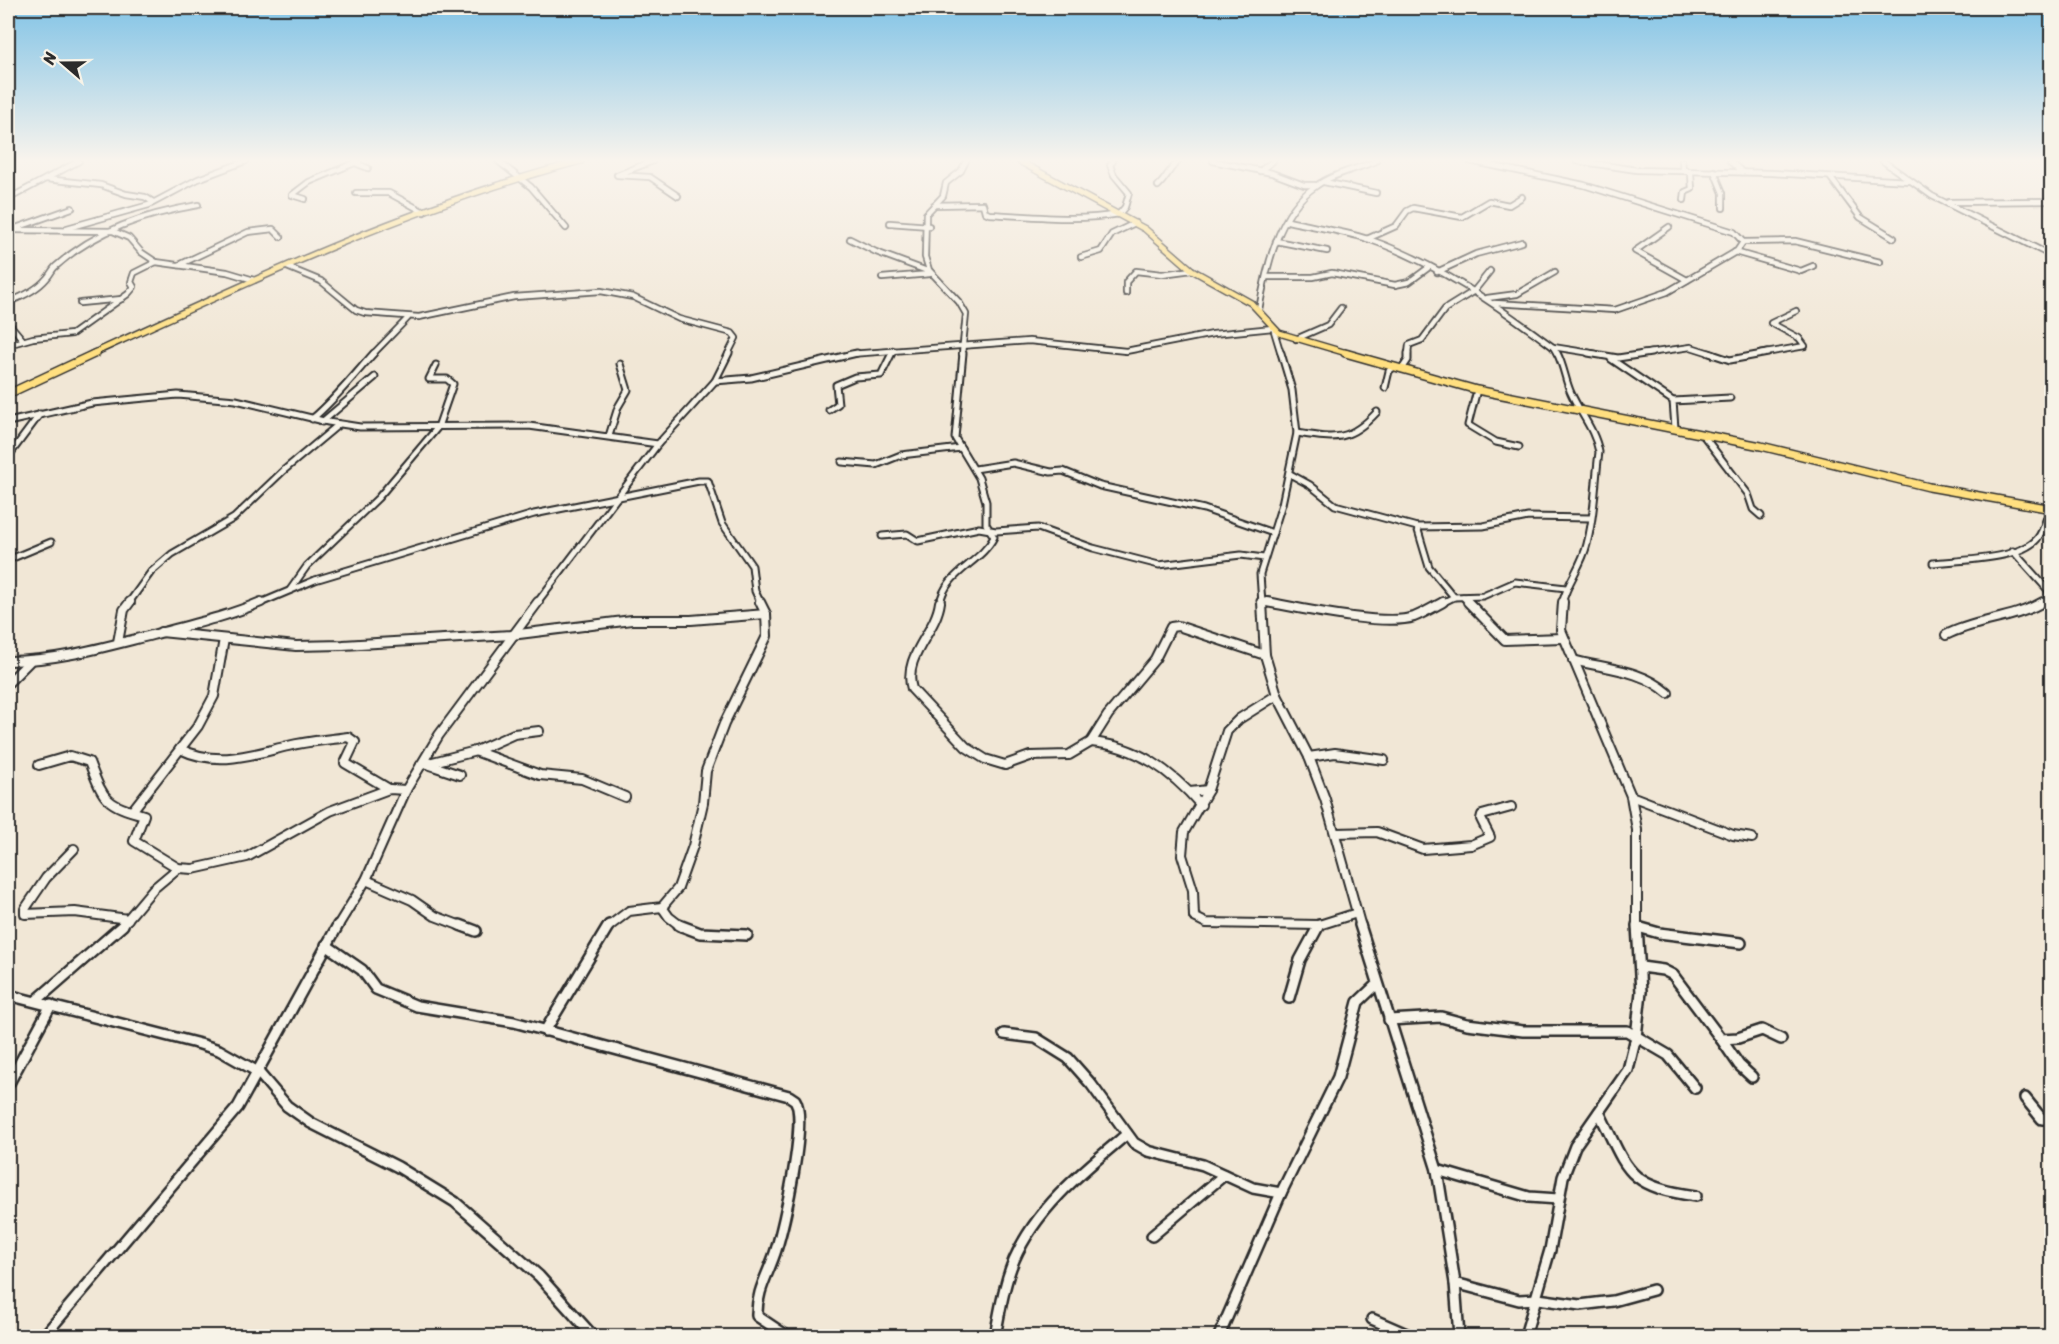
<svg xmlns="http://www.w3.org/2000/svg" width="2059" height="1344" viewBox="0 0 2059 1344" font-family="Sriracha,sans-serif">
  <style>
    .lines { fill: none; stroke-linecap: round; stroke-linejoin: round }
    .minor-far3-casing { stroke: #2b2b2b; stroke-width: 8 }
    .minor-far2-casing { stroke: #2b2b2b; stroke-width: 9 }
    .minor-far1-casing { stroke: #2b2b2b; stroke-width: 12 }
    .minor-casing { stroke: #2b2b2b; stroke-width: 14 }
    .major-far1-casing { stroke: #2b2b2b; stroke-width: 8 }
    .major-casing { stroke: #2b2b2b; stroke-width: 10 }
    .minor-far3 { stroke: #f7f3e8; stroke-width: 4.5 }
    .minor-far2 { stroke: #f7f3e8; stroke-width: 5 }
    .minor-far1 { stroke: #f7f3e8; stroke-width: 8 }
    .minor { stroke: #f7f3e8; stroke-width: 9 }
    .major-far1 { stroke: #ffdf80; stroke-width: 5 }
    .major { stroke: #ffdf80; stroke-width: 7 }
  </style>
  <rect width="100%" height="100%" fill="#f1e7d6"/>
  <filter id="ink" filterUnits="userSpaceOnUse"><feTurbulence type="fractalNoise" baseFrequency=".0167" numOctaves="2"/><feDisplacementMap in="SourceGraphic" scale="12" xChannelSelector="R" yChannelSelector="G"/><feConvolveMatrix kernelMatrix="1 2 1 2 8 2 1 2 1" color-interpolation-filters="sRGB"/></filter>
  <g filter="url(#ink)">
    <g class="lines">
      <defs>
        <g id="minor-far3">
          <path d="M498,161L531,187L566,228"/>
          <path d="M653,161L617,175L650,177L678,196"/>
          <path d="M1213,161L1272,173L1304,185H1315"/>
          <path d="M1470,161L1584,185L1734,232L1743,242L1737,251L1667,292L1615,310L1494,303"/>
          <path d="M1577,161L1637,170L1772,173L1909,181"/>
          <path d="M1682,161L1683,168L1691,174L1692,189L1685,192L1684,200"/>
          <path d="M1730,161L1742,172"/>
          <path d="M1883,161L1932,196L2052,256"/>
          <path d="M355,163L368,168"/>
          <path d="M1260,171L1273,161"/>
          <path d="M1714,171L1723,193V208"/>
          <path d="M1830,177L1860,217L1894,238"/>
          <path d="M46,179L101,185L126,194L145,197L153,202"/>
          <path d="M1324,182L1376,193"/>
          <path d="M1158,186C1167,178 1170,167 1179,161"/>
          <path d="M356,193H389L424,212"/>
          <path d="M8,199L79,161"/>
          <path d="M305,199L292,195L309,182L359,161"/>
          <path d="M1949,202L2052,201"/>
          <path d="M934,205L983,204L985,212L989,214C1033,216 1076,222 1119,214L1125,207L1129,193L1114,175L1110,165L1113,161"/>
          <path d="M1288,221C1314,227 1343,231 1368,239C1435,262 1497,305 1553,347L1557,354"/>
          <path d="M890,223L929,226"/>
          <path d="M1669,227L1635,251L1687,280"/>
          <path d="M67,228L149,205L198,179L246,161"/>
          <path d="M13,229L72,208"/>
          <path d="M8,230L113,231L129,238L141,252L156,262L227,272L254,280"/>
          <path d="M850,239L876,252L930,272"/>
          <path d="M1367,239L1396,226L1407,211L1413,208L1462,217L1489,201L1509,205L1522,197"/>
          <path d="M1276,241L1327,251"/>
          <path d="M1743,242L1795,241L1880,262"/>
          <path d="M1735,252L1801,271L1813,266"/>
          <path d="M1081,257L1101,251L1112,234L1135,223"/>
          <path d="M179,265L248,232L273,229L281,237"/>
          <path d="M287,267L321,281L356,310L365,313L419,317L514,297L601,291L633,297L679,319L732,333L736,338L728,354"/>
          <path d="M1437,272L1476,254L1522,242"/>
          <path d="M1266,277H1313L1332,273L1395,285L1409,282L1428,268"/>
          <path d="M882,278L930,274"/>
          <path d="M1126,293V282L1136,271L1162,274L1192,270"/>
          <path d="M1487,298L1517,294L1555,272"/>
          <path d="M8,302C22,297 37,290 47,278C50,275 52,270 55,267C96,230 145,214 198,205"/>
          <path d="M80,303L122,299"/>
          <path d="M1259,310C1266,269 1278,211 1316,186C1332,174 1357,169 1376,161"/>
          <path d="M8,322L23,340"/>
          <path d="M1274,331L1281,354"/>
          <path d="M1296,339L1328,325L1341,308"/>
          <path d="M8,345L33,338L72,334L128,294L134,287L131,282L134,273L156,262"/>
          <path d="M1553,347L1597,354"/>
          <path d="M373,354L408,318"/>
          <path d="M850,354L1029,341L1126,351L1213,334L1273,328"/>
          <path d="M891,354L893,350"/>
          <path d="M962,354L966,314L959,302L929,270L925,257L926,214L943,196L946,183L961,171L966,161"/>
          <path d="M1408,354L1409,345L1422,340L1445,309L1474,291L1490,271"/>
          <path d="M1641,354L1691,347L1713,354"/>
          <path d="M1760,354L1805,346L1799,338L1771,323L1796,311"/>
        </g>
        <g id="minor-far2">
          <path d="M1557,353C1564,366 1565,380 1571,393C1580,413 1595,430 1599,452C1595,482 1595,515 1587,544C1582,566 1567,582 1562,604"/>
          <path d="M1588,353L1618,358L1651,353"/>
          <path d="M1709,353L1730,360L1768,353"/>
          <path d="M1611,359L1673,401"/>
          <path d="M1402,369L1408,360V353"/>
          <path d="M715,381L751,378L857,353"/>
          <path d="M1385,388L1389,371L1394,367"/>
          <path d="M1477,390L1468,425L1496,442L1519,447"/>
          <path d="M829,410L838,404L836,385L855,377L881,375L892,353"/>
          <path d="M312,419C335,400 354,375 374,353"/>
          <path d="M8,422L92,403L178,395L236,400L328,422L360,427L529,426L658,444"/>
          <path d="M322,422L375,377"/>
          <path d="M1675,428L1673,401L1730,398"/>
          <path d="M1297,433C1336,439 1349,442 1377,412"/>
          <path d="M1703,435L1748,494L1753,509L1761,516"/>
          <path d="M609,436L618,407L628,390L620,364"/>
          <path d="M8,457L40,414"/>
          <path d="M842,462L876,465L901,455L961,448"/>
          <path d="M975,469L1013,463L1051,472L1063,471L1100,486L1204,509L1273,533"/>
          <path d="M1290,474L1310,485L1335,505L1417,527L1483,526L1528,517L1591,518"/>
          <path d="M1417,527L1429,567L1454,597"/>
          <path d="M882,536L907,534L918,541L979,528L996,531L1038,528L1093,548L1159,565L1241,555L1264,558"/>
          <path d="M2013,551L2048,590L2050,598L2040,604"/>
          <path d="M8,560L51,542"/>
          <path d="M1933,563C1959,560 2019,560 2037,539C2044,531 2046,518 2050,509"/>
          <path d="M290,590L307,566L378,498L438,427L453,384L447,379H429L436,365"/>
          <path d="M1463,597L1470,604"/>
          <path d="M1260,601L1275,604"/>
          <path d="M128,604L151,572L172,554L234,518L283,471L338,425"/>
          <path d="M258,604L315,580L534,514L699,481H708L722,523L752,566L755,591L761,604"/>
          <path d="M536,604L658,444L715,381L729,353"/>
          <path d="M940,604C944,573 981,563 994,537L986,524V502L979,478L955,438L963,353"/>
          <path d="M1262,604L1260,574L1282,504L1297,433L1292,390L1281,353"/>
          <path d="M1440,604L1454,597L1483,596L1515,582L1566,588"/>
        </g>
        <g id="minor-far1">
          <path d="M940,602C936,633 902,656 912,689L966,747L985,759L1005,765L1030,756L1069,755L1091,742L1108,715L1155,659L1171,627L1178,626L1265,655"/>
          <path d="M1262,602L1265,655L1277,695L1309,757L1325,799L1361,927"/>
          <path d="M1267,602C1299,608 1385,627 1414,617C1424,613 1434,607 1443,602"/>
          <path d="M1468,602L1505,640L1563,638"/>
          <path d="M1563,602L1561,630L1631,796L1637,830V927"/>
          <path d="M161,632L296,646L343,645L511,635L632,620H691L766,614"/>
          <path d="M1946,635C1977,619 2012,620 2043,602"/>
          <path d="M118,642L124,610L130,602"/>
          <path d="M1573,660C1606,669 1641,669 1668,693"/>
          <path d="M8,661C57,661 104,647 152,635C189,625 226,617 261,602"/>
          <path d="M8,683L29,662"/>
          <path d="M1277,695L1239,719L1227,731L1208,790L1184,832L1182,855L1193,890L1194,917L1206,923L1319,925L1357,913"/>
          <path d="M1091,742C1138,746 1171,771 1201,805"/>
          <path d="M180,749C217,767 250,755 288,746C308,741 328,740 348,737L355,742L345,763L389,789"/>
          <path d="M475,751L540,775L582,779L625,797"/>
          <path d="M1309,757L1335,753L1384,760"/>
          <path d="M39,765L70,756L89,762C104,800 104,804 144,815L134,841L178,868L193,869L247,857L330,811L389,789L406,790"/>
          <path d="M421,765L476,751L514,734L539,731"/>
          <path d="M430,765L460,775"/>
          <path d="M1190,792L1208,790"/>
          <path d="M1631,796L1733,835L1752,838"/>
          <path d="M132,811L198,726L214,696L224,639"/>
          <path d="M1336,833L1377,832L1423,849L1471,845L1490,837L1481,819L1482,815L1511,807"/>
          <path d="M74,849L46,878L25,909V914L75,912L128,919"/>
          <path d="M366,880L412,900L435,916L464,927"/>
          <path d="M662,907L669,917L682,927"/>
          <path d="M121,927L153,889L178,868"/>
          <path d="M337,927L366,880L406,790L439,735L538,602"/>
          <path d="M608,927L629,911L662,907L678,888L693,846L703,803L706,771L724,724L767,636L766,614L760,602"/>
        </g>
        <g id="minor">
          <path d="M460,925L476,931"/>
          <path d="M679,925L700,933L747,935"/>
          <path d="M1360,925L1437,1170L1455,1283L1459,1336"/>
          <path d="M1638,927L1659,933L1741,943"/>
          <path d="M326,945L362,970L376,989L417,1006L514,1022L789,1096L795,1100C808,1119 784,1225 776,1250C769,1273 756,1291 757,1316L787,1336"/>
          <path d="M1641,967L1663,970L1673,975L1721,1039L1738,1038L1762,1030L1781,1039"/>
          <path d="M8,995L200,1044L219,1050L258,1072L287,1106L311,1123L398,1167L455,1202L539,1276L593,1336"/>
          <path d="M1289,998L1300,960L1319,925"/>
          <path d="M37,1000L123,925"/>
          <path d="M1389,1020L1441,1017L1467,1024L1523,1031H1627L1668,1055L1695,1088"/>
          <path d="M545,1031L609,925"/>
          <path d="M1004,1034L1036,1038L1068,1058L1091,1084L1134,1143L1148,1151L1203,1165L1253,1188L1281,1193"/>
          <path d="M1721,1039L1739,1065L1752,1077"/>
          <path d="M8,1085L51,1005"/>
          <path d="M2025,1098L2042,1119H2052"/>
          <path d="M1599,1112C1628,1171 1626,1186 1696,1196"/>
          <path d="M1437,1170L1529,1197L1558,1199"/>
          <path d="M1152,1236L1224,1175"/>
          <path d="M1455,1283L1519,1300L1538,1299L1580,1305L1613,1301L1653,1290"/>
          <path d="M1372,1319L1411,1336"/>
          <path d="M44,1336L238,1107L338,925"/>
          <path d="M995,1336C1000,1311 1004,1284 1014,1260C1037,1207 1084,1170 1127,1134"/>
          <path d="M1219,1336L1281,1193L1338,1077L1358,1002L1377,984"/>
          <path d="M1525,1336L1550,1250L1563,1177L1575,1146L1628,1070L1636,1037L1641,992L1637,925"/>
        </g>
        <g id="major-far1">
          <path d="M1019,161L1145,229L1192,270L1251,303L1279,333L1350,354"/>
          <path d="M92,354C250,281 412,205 581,161"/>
        </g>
        <g id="major">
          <path d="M1345,353L1477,390L1761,446L1929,487L2052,509"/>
          <path d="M8,394L96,353"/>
        </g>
      </defs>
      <use href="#minor-far3" class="minor-far3-casing"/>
      <use href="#minor-far2" class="minor-far2-casing"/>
      <use href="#minor-far1" class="minor-far1-casing"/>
      <use href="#minor" class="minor-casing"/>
      <use href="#major-far1" class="major-far1-casing"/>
      <use href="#major" class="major-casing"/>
      <use href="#minor-far3" class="minor-far3"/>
      <use href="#minor-far2" class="minor-far2"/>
      <use href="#minor-far1" class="minor-far1"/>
      <use href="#minor" class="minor"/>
      <use href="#major-far1" class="major-far1"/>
      <use href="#major" class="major"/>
    </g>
  </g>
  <linearGradient id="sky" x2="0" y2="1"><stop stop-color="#81c3e6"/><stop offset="0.46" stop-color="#f9f4ed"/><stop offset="1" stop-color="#f9f4ed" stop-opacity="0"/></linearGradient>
  <rect width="2059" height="349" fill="url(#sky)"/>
  <rect width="2059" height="1344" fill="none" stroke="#f7f3e8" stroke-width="30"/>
  <rect x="15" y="15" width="2029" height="1314" fill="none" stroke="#2b2b2b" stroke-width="2" filter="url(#ink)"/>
  <g transform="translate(63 63) rotate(290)" stroke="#f7f3e8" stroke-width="4.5" paint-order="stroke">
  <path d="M0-4.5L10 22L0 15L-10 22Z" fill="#2b2b2b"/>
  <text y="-9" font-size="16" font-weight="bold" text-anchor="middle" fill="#2b2b2b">N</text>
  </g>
</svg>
